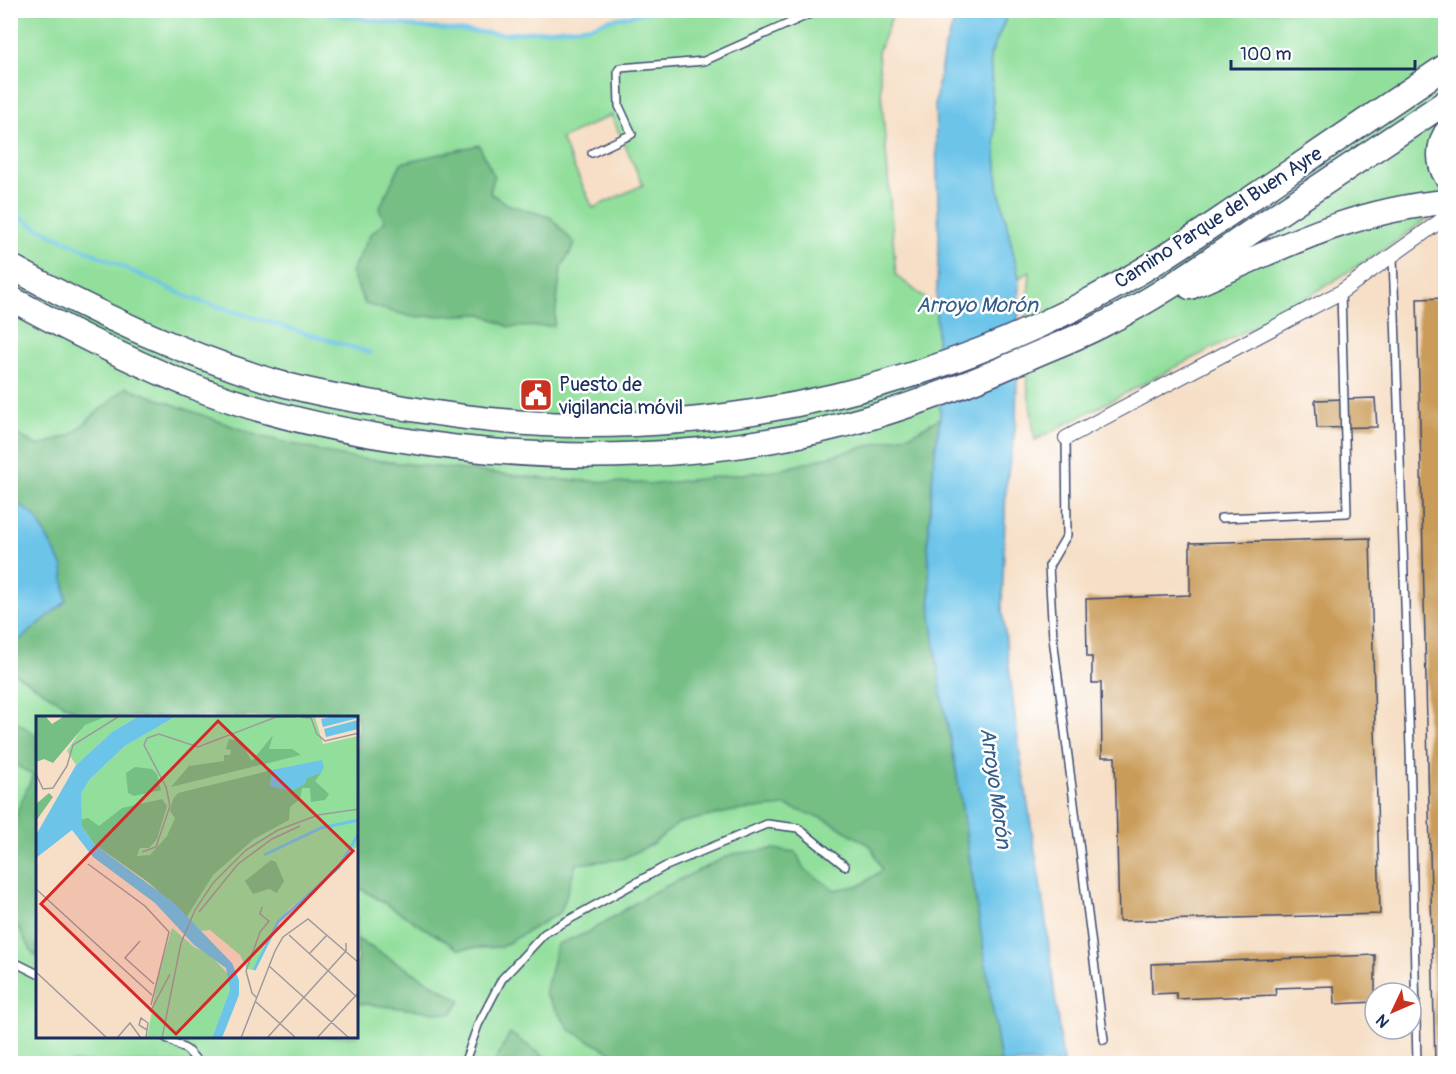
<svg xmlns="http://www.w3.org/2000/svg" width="1456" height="1074" viewBox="0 0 1456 1074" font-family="Pangolin,sans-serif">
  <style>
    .green { fill: #92df9c; stroke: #56877d; stroke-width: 1.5; fill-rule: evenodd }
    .forest { fill: #75be84; stroke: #487671; stroke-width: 1.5 }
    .water { fill: #6cc4e9; stroke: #447aa4; stroke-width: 1.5 }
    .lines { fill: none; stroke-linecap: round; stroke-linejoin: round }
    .stream { stroke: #6cc4e9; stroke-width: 4 }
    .building { fill: #ca9c5a }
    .service-casing { stroke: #3c496e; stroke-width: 10 }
    .minor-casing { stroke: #3c496e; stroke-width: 16 }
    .motorway-casing { stroke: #3c496e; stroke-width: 27 }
    .service { stroke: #fff; stroke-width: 7 }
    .minor { stroke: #fff; stroke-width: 14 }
    .motorway { stroke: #fff; stroke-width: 24 }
    .labels { text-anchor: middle; stroke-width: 5; stroke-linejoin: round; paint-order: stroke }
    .street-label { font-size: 20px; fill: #1b2f5e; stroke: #fff }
    .poi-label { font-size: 20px; fill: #1b2f5e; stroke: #fff; text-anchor: start }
    .water-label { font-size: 21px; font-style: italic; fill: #335c88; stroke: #fff }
    .inset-river { fill: none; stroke: #6cc4e9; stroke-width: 3 }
    .inset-road { fill: none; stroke: #9e999c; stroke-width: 1.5 }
    .view { fill: #d62828; fill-opacity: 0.15; stroke: #d62828; stroke-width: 3 }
    .inset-edge { fill: none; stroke: #1b2f5e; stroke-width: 3 }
  </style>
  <rect width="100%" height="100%" fill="#fff"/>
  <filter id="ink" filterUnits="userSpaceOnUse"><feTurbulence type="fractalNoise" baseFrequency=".0167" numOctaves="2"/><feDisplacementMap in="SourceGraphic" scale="12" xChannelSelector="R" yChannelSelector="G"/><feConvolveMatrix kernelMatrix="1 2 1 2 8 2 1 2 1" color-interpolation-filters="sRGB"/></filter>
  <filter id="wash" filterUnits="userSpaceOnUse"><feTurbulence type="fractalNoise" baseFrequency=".008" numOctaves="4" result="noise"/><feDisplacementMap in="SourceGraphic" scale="24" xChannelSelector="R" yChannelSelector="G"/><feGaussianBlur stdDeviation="1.35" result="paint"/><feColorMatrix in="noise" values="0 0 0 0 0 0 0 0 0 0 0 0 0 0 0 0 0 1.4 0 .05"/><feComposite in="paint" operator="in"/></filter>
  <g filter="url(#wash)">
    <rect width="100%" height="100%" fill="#f6dfc6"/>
    <g class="green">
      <path d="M26,10H306L419,27L504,34L592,26L607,20L658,11H894L878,52L896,275L936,307L940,418L934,459L928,540L931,615L941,693L956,769L1001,1063H11V647L16,645L35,516L11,499V15ZM611,115L643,185L593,208L561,139ZM38,717H357V1036H38Z"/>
      <path d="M1009,11H1445V206L1385,249L1290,308L1035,440L1024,360L1030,271L1019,278L998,186L990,56Z"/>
    </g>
    <g class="forest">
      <path d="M479,145L494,176L490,193L507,204L550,217L575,244L561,268L554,326L509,327L482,314L412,317L365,304L351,272L370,235L385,221L379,209L401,163Z"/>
      <path d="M126,387L259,436L345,457L548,479L656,484L783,469L912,434L940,418L934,459L928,540L931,615L941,693L956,769L1001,1063H630L570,1030L545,994L557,944L587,933L650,894L732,854L773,849L796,852L804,869L835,890L861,885L882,870L871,846L827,820L786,806L733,811L679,823L652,844L622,859L576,864L561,912L501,947L458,949L357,886V717H84L11,671V647L66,601L63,567L35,516L11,499V431L38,446L71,435Z"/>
      <path d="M11,718L37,736V956L33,954L11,915L10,828L33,775L16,765L11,766Z"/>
      <path d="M357,939L461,1001L451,1014L357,1003Z"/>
      <path d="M510,1033L554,1063H494Z"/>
    </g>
    <g class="water">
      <path d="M958,11H1009L990,56L998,186L1019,278L1016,423L1006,486L1002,608L1017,734L1046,922L1063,1063H1001L956,769L941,693L931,615L928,540L934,459L940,418L936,307L939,238L935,102L944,50Z"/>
      <path d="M11,499L35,516L63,567L66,601L11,647Z"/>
    </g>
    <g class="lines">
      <g class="stream">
        <path d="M306,10L419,27L504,34L592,26L607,20L658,10"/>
        <path d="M10,15L26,10"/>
        <path d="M10,210L34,226L190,298L371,353"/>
      </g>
    </g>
    <g id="blocks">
      <g class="building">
        <path d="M1446,298V1064H1435L1417,299Z"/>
        <path d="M1375,398L1377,427L1317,428L1315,400Z"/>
        <path d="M1370,538L1380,914L1119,921L1115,757H1102L1101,683H1092V657H1087L1086,599L1190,595V543Z"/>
        <path d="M1375,955V1002L1335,1004L1334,986L1275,988L1276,995L1177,999L1176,993L1152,994L1151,964Z"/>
      </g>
    </g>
  </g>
  <g filter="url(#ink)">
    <use href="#blocks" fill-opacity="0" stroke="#3c496e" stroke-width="1.5"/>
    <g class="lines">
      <defs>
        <g id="service">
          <path d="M592,153L632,134L619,106L618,71L620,68L704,61L819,10"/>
          <path d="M1393,257L1410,748L1417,1064"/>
          <path d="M1066,438L1067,535L1049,566L1053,638L1104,1040"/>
          <path d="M1221,518L1347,513L1341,292"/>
          <path d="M10,960L38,974"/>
          <path d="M163,1036L187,1050L200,1064"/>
          <path d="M464,1064L478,1025L502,979L545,933L664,867L767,824L798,828L845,866"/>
        </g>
        <path id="minor" d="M1066,438L1341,292L1446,217"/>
        <g id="motorway">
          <path d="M1446,133C1438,147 1438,163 1446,176"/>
          <path d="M10,266C94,313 182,354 275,382C317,394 361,401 405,408C463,418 523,425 583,425C752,426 922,385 1073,309C1143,274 1207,229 1271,185C1329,145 1387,106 1446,66"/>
          <path d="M1190,287C1275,250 1351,210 1446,202"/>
          <path d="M10,298C74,333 139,366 207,392C269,415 332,429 396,439C553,465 722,462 875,416C925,401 973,382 1021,361C1049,348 1078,338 1106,323C1157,298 1204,264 1251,232C1316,189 1381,146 1446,102"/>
        </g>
      </defs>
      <use href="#service" class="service-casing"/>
      <use href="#minor" class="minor-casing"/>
      <use href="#motorway" class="motorway-casing"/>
      <use href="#service" class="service"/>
      <use href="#minor" class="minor"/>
      <use href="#motorway" class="motorway"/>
    </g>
  </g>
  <defs>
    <symbol id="civic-square" viewBox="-11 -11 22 22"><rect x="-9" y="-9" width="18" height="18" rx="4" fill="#c8321e" stroke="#fff"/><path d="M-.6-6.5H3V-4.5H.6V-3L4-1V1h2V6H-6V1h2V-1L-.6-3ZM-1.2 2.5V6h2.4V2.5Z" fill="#fff"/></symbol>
  </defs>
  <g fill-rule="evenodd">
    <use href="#civic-square" x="517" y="376" width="38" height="38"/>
  </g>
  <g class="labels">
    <g class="street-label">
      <text transform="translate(1218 217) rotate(-33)" y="7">Camino Parque del Buen Ayre</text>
    </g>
    <g class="poi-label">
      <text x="559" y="391">Puesto de<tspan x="559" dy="23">vigilancia móvil</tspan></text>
    </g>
    <g class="water-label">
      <text x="977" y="312">Arroyo Morón</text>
      <text transform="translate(996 788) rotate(82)" y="7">Arroyo Morón</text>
    </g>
  </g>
  <g transform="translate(36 716)">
    <rect width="322" height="322" fill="#f6dfc6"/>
    <path d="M53,1H101L76,16L40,49L31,35ZM139,1H279L287,28L322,20L323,117L318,126L322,120V129L318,134L316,131L303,151L252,194L230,225L218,254L211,253L204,239L174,214L165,215L44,104L45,78L54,63L89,30ZM136,212L158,231L173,238L193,259L194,275L176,322H111L122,260Z" fill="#92df9c"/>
    <path d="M0,1H10L16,8L27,1H69L49,9L17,47L8,43L0,46ZM237,19L233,33H256L265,39L135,71L153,50L188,45V39H194L195,34L190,33L193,23L204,25L216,45ZM99,51L116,53L121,58L125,74L98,80L92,77L90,57ZM236,54L234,70L258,74L270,62L285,57L279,65L293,78L289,84L275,86L274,72H266L264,83L254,91L253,104L218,123L177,159L150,202L116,169L58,128L46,111L44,104L52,102L63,110L86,92L126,83L131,90L121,123L113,132H104L101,140L114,139L131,120L139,102L134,95L137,83L142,77ZM13,77L17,81L0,105V88ZM235,144L240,146L248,165L241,177L233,173L217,178L209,165Z" fill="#75be84"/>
    <path d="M101,1H139L89,30L54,63L45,78L46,111L58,128L137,186L196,247L203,264V279L186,322H176L194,274L190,252L158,229L119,187L57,141L36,114L0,142V119L40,49L76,16ZM295,1H322V2L287,11L285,3ZM322,4V13L290,21L288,13ZM286,44L288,51L285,57L271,62L269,68L255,75L234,70L236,54Z" fill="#6cc4e9"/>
    <path class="inset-river" d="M228,139L285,112L323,104M218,254L242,206L303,151L323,117"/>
    <path class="inset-road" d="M265,1L275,2L281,18L289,25L323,17M0,58L7,73L17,72L31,50L37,29L82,1M106,136L120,131L134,90L130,71L108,29L111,22L123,18L162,31L240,1H259M52,148L109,190L133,216L115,289M0,173L116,279M163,196L202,148L236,123L264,110M253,219L323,283M104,225L89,242L118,268M273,238L291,219M233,250L313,322M0,256L71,322M221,282L216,277L210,255L224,216L233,205L224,198L226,191M220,286L260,322M114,296L134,258M81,322L94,307L105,322M110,322L111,314L112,307L105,302L103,309L111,314M126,322L145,227L159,194L177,167L210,134L242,114L282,99L323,93M205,322L239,235L247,221L272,203L323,247M231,322L310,235V227M281,322L323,276"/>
    <path class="view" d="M182,5L317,135L140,318L5,188Z"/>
    <rect width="322" height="322" class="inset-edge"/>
  </g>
  <rect width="1456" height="1074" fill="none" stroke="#fff" stroke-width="36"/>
  <g transform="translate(1393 1011) rotate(226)"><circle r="28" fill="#ffffff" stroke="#a4acbf" stroke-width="1.5"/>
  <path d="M0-4.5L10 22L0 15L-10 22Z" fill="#c8321e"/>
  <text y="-9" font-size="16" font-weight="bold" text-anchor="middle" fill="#1b2f5e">N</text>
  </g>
  <path d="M1231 60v9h184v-9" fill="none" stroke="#1b2f5e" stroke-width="3"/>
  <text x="1240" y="60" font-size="18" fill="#1b2f5e" stroke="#ffffff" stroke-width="4.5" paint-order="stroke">100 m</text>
</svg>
